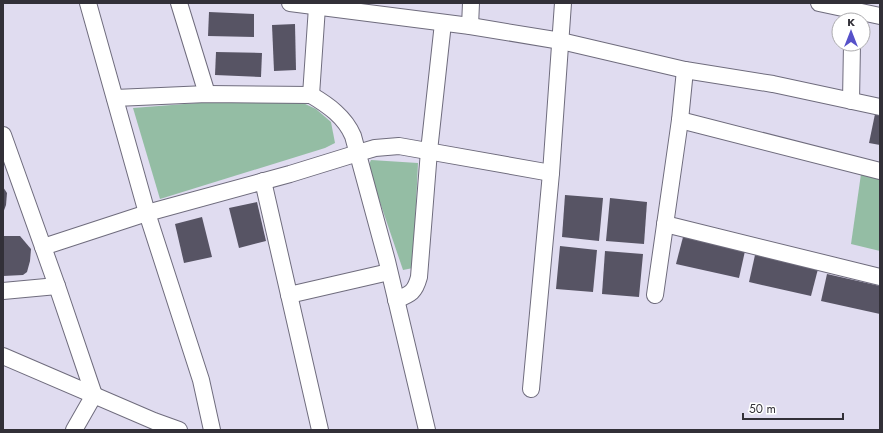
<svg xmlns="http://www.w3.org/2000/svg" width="883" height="433" viewBox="0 0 883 433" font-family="Jost,sans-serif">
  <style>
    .green { fill: #94bda4 }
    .building { fill: #575464 }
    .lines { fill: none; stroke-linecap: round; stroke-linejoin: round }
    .minor-casing { stroke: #6f6c7d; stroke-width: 18 }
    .minor { stroke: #fff; stroke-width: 16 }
  </style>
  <rect width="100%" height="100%" fill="#e0dcf0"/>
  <g class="green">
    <path d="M288,96L316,109L331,122L335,143L325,148L160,199L133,108Z"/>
    <path d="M371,160L418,163L413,268L403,270L368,167Z"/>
    <path d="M861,174L880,178V251L851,244Z"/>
  </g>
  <g class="building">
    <path d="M209,12L254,14V37L208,36Z"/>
    <path d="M295,24L296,70L274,71L272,25Z"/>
    <path d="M216,52L262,53L261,77L215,75Z"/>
    <path d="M875,114L880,115V145L869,143Z"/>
    <path d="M3,187L7,193L6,205L3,213Z"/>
    <path d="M565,195L603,198L599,241L562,237Z"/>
    <path d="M610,198L647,202L644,244L606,241Z"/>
    <path d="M257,202L266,241L239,248L229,208Z"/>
    <path d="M202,217L212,257L184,263L175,224Z"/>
    <path d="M3,236H20L31,249L30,261L27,272L23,275L3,276Z"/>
    <path d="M683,237L745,251L739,278L676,264Z"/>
    <path d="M560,246L597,250L593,292L556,289Z"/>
    <path d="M605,251L643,254L639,297L602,294Z"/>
    <path d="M755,255L818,269L811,296L749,282Z"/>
    <path d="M827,274L880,286V314L821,301Z"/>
  </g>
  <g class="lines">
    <defs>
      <g id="minor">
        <path d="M88,3L147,213L201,380L212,430"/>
        <path d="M179,3L207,94"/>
        <path d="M290,3L470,26L561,41L685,70L773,84L880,107"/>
        <path d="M819,3L880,16"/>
        <path d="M470,26L471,3"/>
        <path d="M311,95L317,7"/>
        <path d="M115,98L207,94L311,95C328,105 345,117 353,136L387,261L427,430"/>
        <path d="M851,101L852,44"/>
        <path d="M680,120L880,171"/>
        <path d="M3,135L57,286L94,395L74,430"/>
        <path d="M263,181L320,430"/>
        <path d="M665,224L880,277"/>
        <path d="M43,247L147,213L290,174L358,153L375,148L399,146L551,173"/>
        <path d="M3,291L57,286"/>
        <path d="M289,295L389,272"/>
        <path d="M655,295L680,120L685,70"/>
        <path d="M396,300C411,294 415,292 419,277L429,151L443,23"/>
        <path d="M3,356L154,421L179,430"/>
        <path d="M531,389L551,173L563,3"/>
      </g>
    </defs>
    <use href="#minor" class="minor-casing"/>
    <use href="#minor" class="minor"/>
  </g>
  <rect width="883" height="433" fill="none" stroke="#323038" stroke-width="8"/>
  <g transform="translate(851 32)"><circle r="19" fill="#ffffff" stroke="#adacaf"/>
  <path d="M0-3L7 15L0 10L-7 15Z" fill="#5651c9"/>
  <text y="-6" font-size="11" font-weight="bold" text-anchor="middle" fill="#323038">K</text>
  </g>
  <path d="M743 413v6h100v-6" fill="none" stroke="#323038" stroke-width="2"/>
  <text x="749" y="413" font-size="12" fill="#323038" stroke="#ffffff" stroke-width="3" paint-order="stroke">50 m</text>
</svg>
